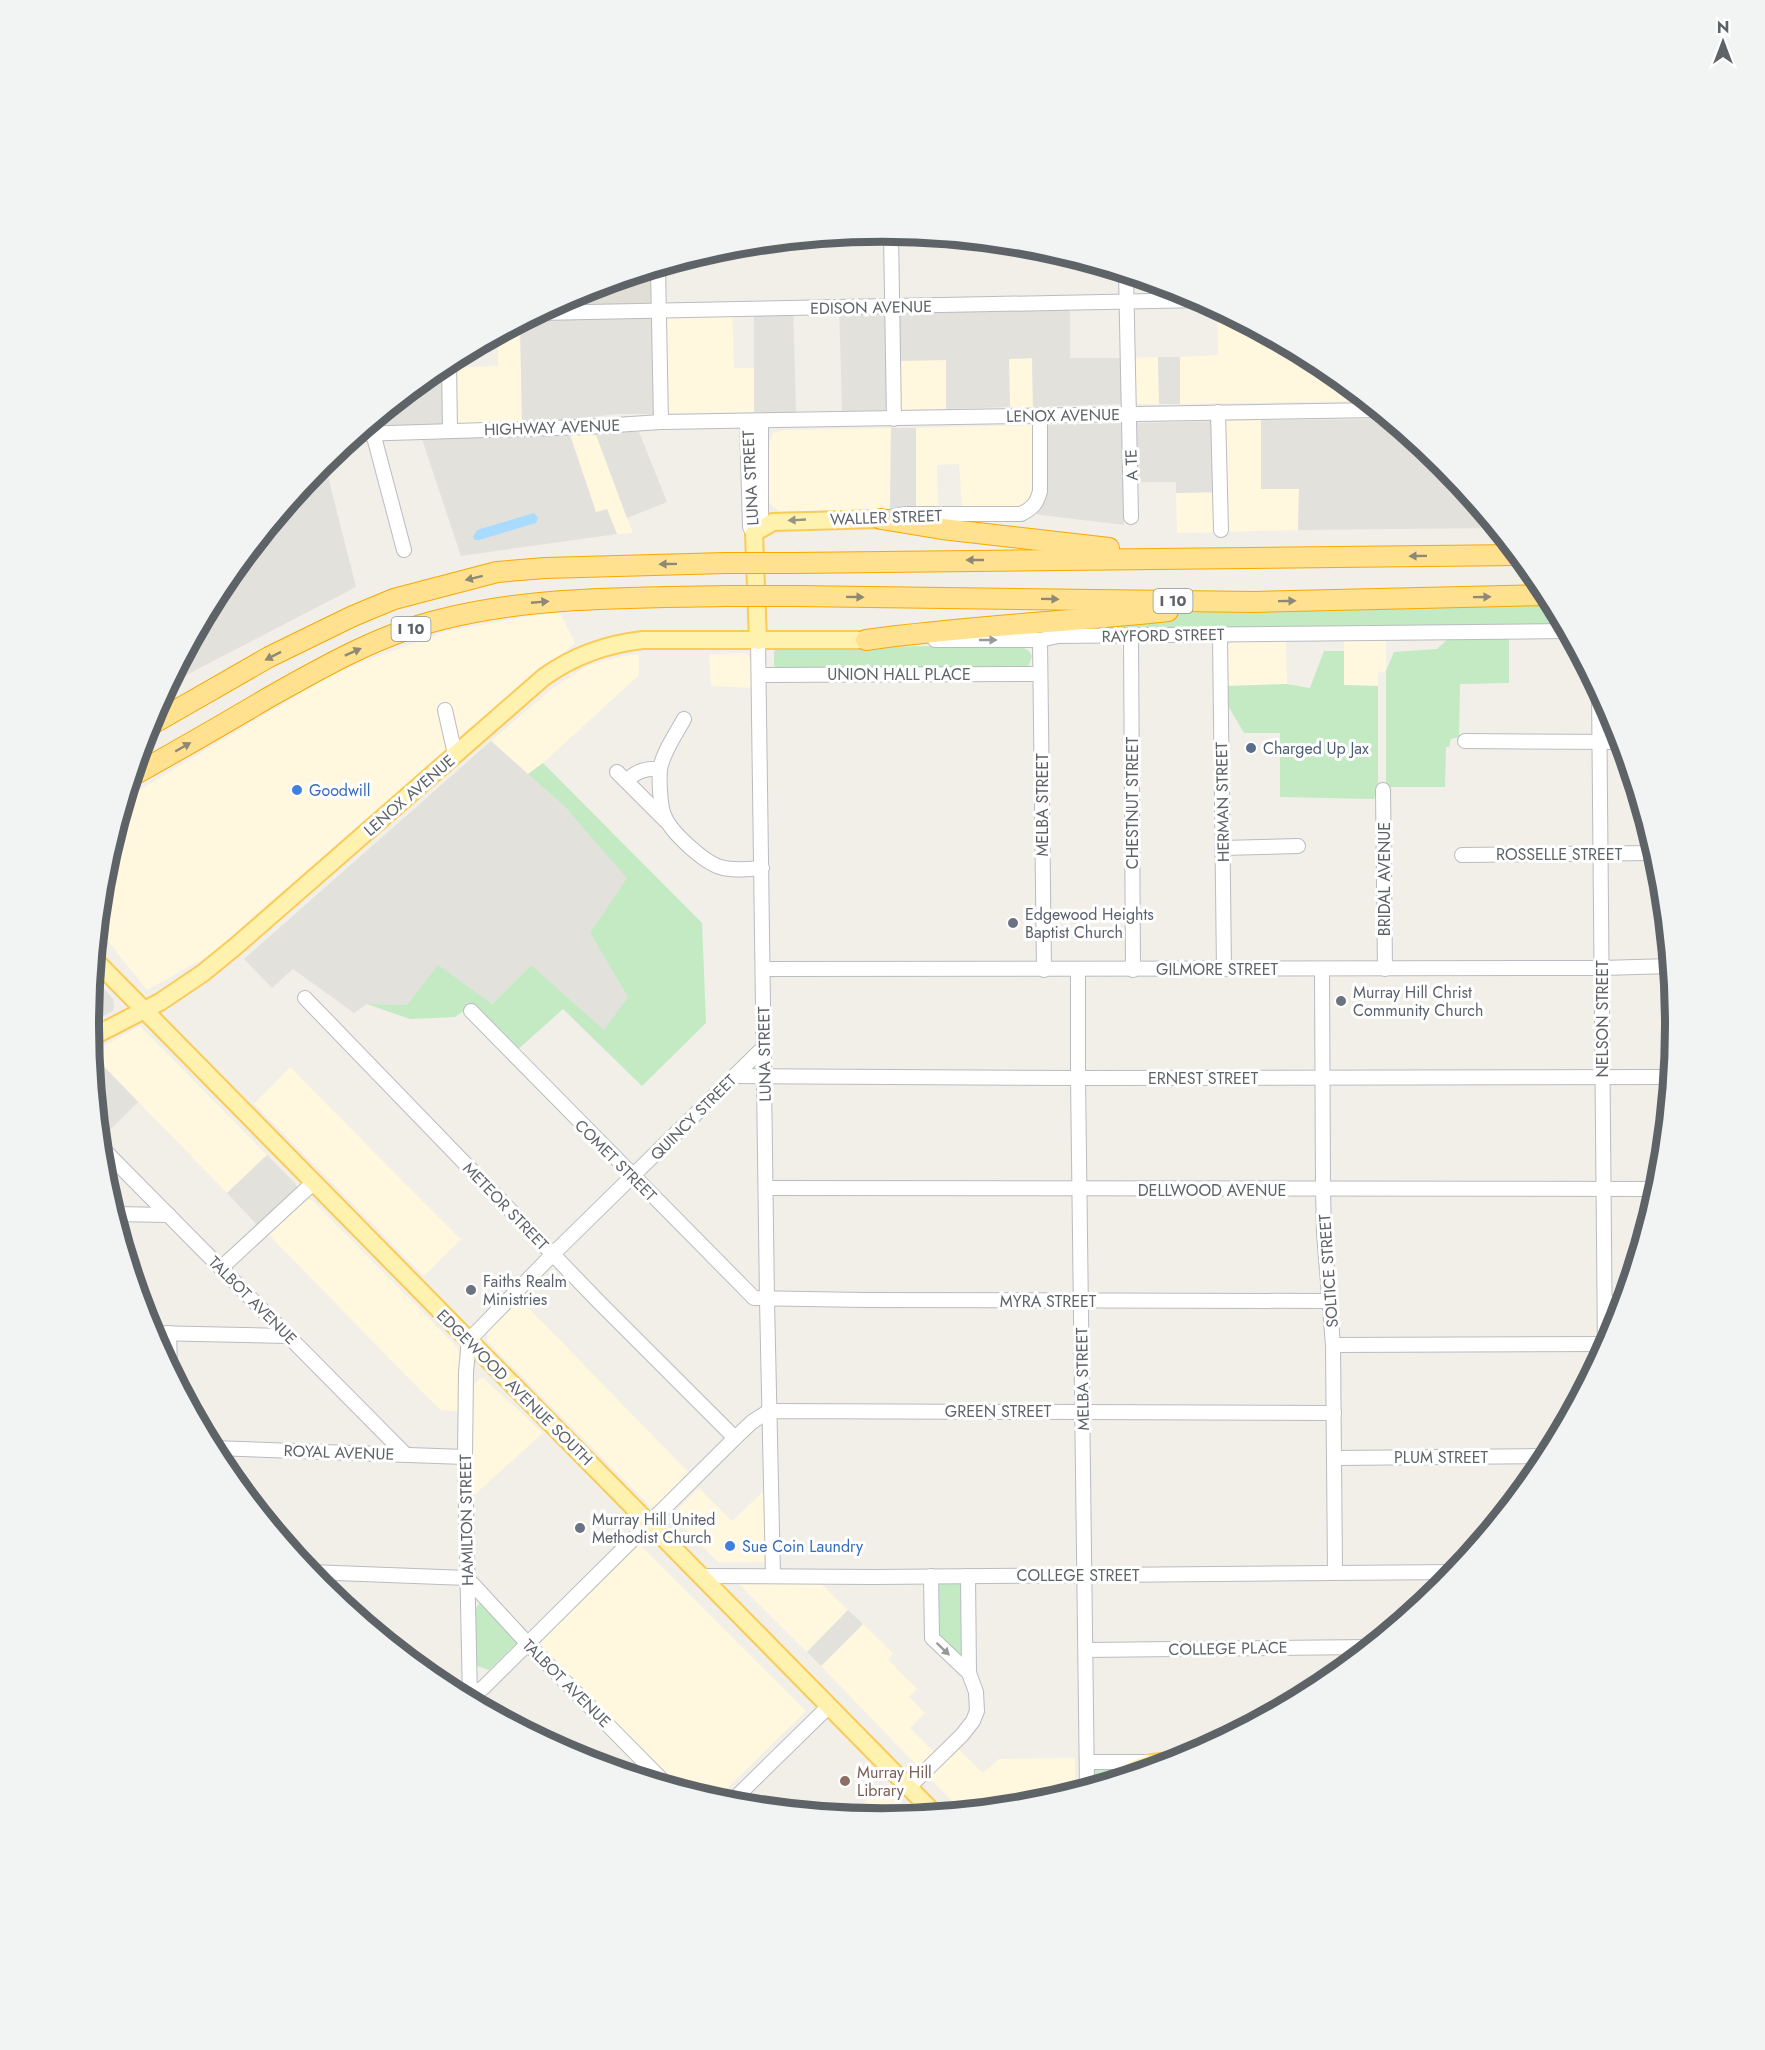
<svg xmlns="http://www.w3.org/2000/svg" width="1765" height="2050" viewBox="0 0 1765 2050" font-family="Jost,sans-serif">
  <style>
    .commercial { fill: #fff7de }
    .industrial { fill: #e2e1db }
    .education { fill: #e1ded5 }
    .green { fill: #c3eac2 }
    .water { fill: #a9dbff }
    .lines { fill: none; stroke-linecap: round; stroke-linejoin: round }
    .minor-casing { stroke: #b9bcc1; stroke-width: 16 }
    .major-casing { stroke: #facb57; stroke-width: 20 }
    .highway-casing { stroke: #f8a800; stroke-width: 22 }
    .minor { stroke: #fff; stroke-width: 14 }
    .major { stroke: #fff1ae; stroke-width: 16 }
    .highway { stroke: #ffe190; stroke-width: 20 }
    .highway-bridge-casing { stroke: #f8a800; stroke-width: 22; stroke-linecap: butt }
    .highway-bridge { stroke: #ffe190; stroke-width: 20 }
    .oneway { fill: #969580 }
    .oneway2 { fill: #8e8974 }
    .oneway3 { fill: #969a9d }
    .service-dot { fill: #5c6f8a; stroke: #fff; stroke-width: 2 }
    .shop-dot { fill: #3f7fe0; stroke: #fff; stroke-width: 2 }
    .worship-dot { fill: #6b7280; stroke: #fff; stroke-width: 2 }
    .education-dot { fill: #8d6e63; stroke: #fff; stroke-width: 2 }
    .labels { text-anchor: middle; stroke-width: 6; stroke-linejoin: round; paint-order: stroke }
    .shield { fill: #fff; stroke: #8e9295; stroke-width: 1.5 }
    .shield-label { font-size: 15px; font-weight: bold; fill: #5e6368 }
    .street-label { font-size: 16px; fill: #5e6368; stroke: #fff }
    .service-label { font-size: 16px; fill: #4e5e75; stroke: #fff; text-anchor: start }
    .shop-label { font-size: 16px; fill: #366cbe; stroke: #fff; text-anchor: start }
    .worship-label { font-size: 16px; fill: #5b616d; stroke: #fff; text-anchor: start }
    .education-label { font-size: 16px; fill: #785e54; stroke: #fff; text-anchor: start }
    .rim { fill: none; stroke: #5e6368; stroke-width: 8 }
  </style>
  <rect width="100%" height="100%" fill="#f1efe7"/>
  <g class="commercial">
    <path d="M654,306H732L734,368H754V412L656,414Z"/>
    <path d="M1217,308L1285,344V354L1302,353L1324,365L1368,401L1180,404V357L1218,355Z"/>
    <path d="M520,323L522,423L455,425L453,368L498,366V335Z"/>
    <path d="M1158,357L1159,404H1122V358Z"/>
    <path d="M1032,358L1033,407H1010L1009,359Z"/>
    <path d="M946,360V409L899,410L896,361Z"/>
    <path d="M1261,420V489H1299L1298,530L1177,533L1176,493L1223,492L1221,421Z"/>
    <path d="M1034,425L1037,465L1033,491L1025,509H962L959,464L937,465L938,510H916V428Z"/>
    <path d="M891,428L890,510L779,511L768,502L766,447L774,433L784,430Z"/>
    <path d="M569,432H595L633,533L617,534L607,510L596,513Z"/>
    <path d="M559,611L575,643L212,954L147,990L98,929L104,870L126,798L338,671L448,631Z"/>
    <path d="M1344,638L1386,639V671L1378,673V686L1344,685Z"/>
    <path d="M1286,640L1287,684L1226,686V646L1235,641Z"/>
    <path d="M747,653L752,662L754,688L711,686L709,654Z"/>
    <path d="M639,654V675L543,763L528,774L491,741L553,688L589,665L624,656Z"/>
    <path d="M140,1026L267,1155L227,1193L91,1053Z"/>
    <path d="M290,1067L461,1240L424,1276L254,1104Z"/>
    <path d="M305,1199L312,1200L457,1347L459,1352L461,1412L441,1410L421,1391L267,1233Z"/>
    <path d="M517,1296L691,1475L660,1505L655,1508L650,1506L487,1341L488,1327Z"/>
    <path d="M482,1377L543,1433L472,1497L471,1387Z"/>
    <path d="M769,1486V1562H718L672,1515L699,1488L732,1521Z"/>
    <path d="M639,1544L806,1711L715,1800L679,1789L542,1651L541,1639Z"/>
    <path d="M817,1580L848,1610L807,1652L736,1581Z"/>
    <path d="M863,1624L893,1653L888,1659L917,1689L909,1697L925,1713L910,1728L936,1754L921,1770L821,1666Z"/>
    <path d="M957,1748L983,1773L999,1759L1075,1758V1792L1037,1804L962,1811L927,1776Z"/>
    <path d="M880,1787L909,1816L882,1819L851,1816Z"/>
  </g>
  <g class="industrial">
    <path d="M1070,299V358H1122V404L1033,407L1032,358L1009,359L1010,407L946,409V360L897,361L899,410L842,411L839,304Z"/>
    <path d="M793,304L796,412H754V305Z"/>
    <path d="M654,306L656,414H616L552,422L522,423L520,323L546,309Z"/>
    <path d="M1158,357H1180V404H1159Z"/>
    <path d="M453,359L455,425L365,428L442,365Z"/>
    <path d="M1389,419L1444,464L1497,528L1298,530L1299,489H1261V420Z"/>
    <path d="M1221,421L1223,492L1176,493V482H1124V525L1041,515L1025,509L1033,491L1037,465L1034,425Z"/>
    <path d="M891,428H916V510H890Z"/>
    <path d="M569,432L596,512L607,509L617,534L461,556L421,436Z"/>
    <path d="M595,432H639L667,502L627,518Z"/>
    <path d="M324,461L356,587L169,684L223,584Z"/>
    <path d="M491,741L565,807L628,878L590,933L628,997L604,1031L531,965L492,1004L438,966L407,1005L367,1004L354,1013L293,969L272,988L244,959Z"/>
    <path d="M93,977L113,999L114,1006L113,1011L89,1023Z"/>
    <path d="M91,1053L138,1102L105,1135L99,1128Z"/>
    <path d="M267,1155L296,1184L297,1188L296,1193L260,1228L227,1193Z"/>
    <path d="M848,1610L863,1624L821,1666L807,1652Z"/>
  </g>
  <path class="education" d="M653,269L654,306L546,309L579,291Z"/>
  <g class="green">
    <path d="M1551,600L1565,626L1044,636L986,631L1266,606Z"/>
    <path d="M1509,637V683L1460,684L1459,737L1451,739L1449,747H1446L1445,787H1386V671L1394,652L1437,649L1449,638Z"/>
    <path d="M1019,645L1029,651L1032,656L1029,665L1023,668L780,669L774,666V651L779,648Z"/>
    <path d="M1324,651H1344V685L1378,686V786L1374,799L1280,797V733H1244L1227,704L1226,686L1287,684L1310,688Z"/>
    <path d="M543,763L702,923L706,1023L642,1086L563,1009L515,1052L474,1004L455,1017L410,1019L367,1004L407,1005L438,965L492,1004L531,965L604,1030L628,997L590,933L627,878L565,807L528,774Z"/>
    <path d="M936,1581H964V1663L936,1638Z"/>
    <path d="M481,1602L517,1643L489,1670L474,1665V1610Z"/>
    <path d="M1113,1768V1771L1099,1785L1094,1787L1092,1769Z"/>
  </g>
  <path class="water" d="M534,513L538,518L536,523L479,540H475L473,537L477,530Z"/>
  <g class="lines">
    <defs>
      <g id="minor">
        <path d="M891,232L894,419"/>
        <path d="M658,267L661,422"/>
        <path d="M1126,273L1131,517"/>
        <path d="M538,313L1203,300"/>
        <path d="M449,361L450,430"/>
        <path d="M1218,412L1221,530"/>
        <path d="M747,422L750,527L754,533L760,525L761,520V422"/>
        <path d="M373,433L404,550"/>
        <path d="M358,434L585,427L661,422L1378,410"/>
        <path d="M894,516L905,514H1021C1033,508 1037,503 1040,491V415"/>
        <path d="M1220,635L1224,969"/>
        <path d="M1131,636L1133,970"/>
        <path d="M935,640H1040L1058,636L1568,631"/>
        <path d="M1040,640C1042,750 1042,860 1044,970"/>
        <path d="M758,641L767,1300L773,1575"/>
        <path d="M759,675L1040,674"/>
        <path d="M1599,689L1605,1349"/>
        <path d="M445,710L455,754"/>
        <path d="M684,719C676,734 663,752 660,769C659,779 660,806 664,815C670,832 704,862 720,867C733,871 748,869 762,868"/>
        <path d="M1465,741L1622,742"/>
        <path d="M617,772L666,821"/>
        <path d="M626,781C637,771 645,768 660,769"/>
        <path d="M1383,790L1385,969"/>
        <path d="M1222,848L1298,846"/>
        <path d="M1462,855L1656,853"/>
        <path d="M763,969L1602,968L1671,966"/>
        <path d="M1322,969L1323,1190L1324,1233L1333,1345L1335,1573"/>
        <path d="M1078,970V1078L1087,1789"/>
        <path d="M305,998L599,1302L735,1438"/>
        <path d="M471,1011L754,1298L864,1300L1330,1301"/>
        <path d="M735,1076L1078,1078L1671,1077"/>
        <path d="M100,1146L405,1454"/>
        <path d="M766,1188L1658,1189"/>
        <path d="M114,1214L169,1215"/>
        <path d="M221,1268L313,1183"/>
        <path d="M1605,1303H1624"/>
        <path d="M151,1333L287,1336"/>
        <path d="M169,1333L170,1368"/>
        <path d="M1333,1345L1605,1344"/>
        <path d="M213,1448L465,1457"/>
        <path d="M1335,1458L1548,1456"/>
        <path d="M309,1572L467,1578L528,1644L668,1786"/>
        <path d="M700,1576L873,1577L1456,1572"/>
        <path d="M931,1576L932,1638L969,1673"/>
        <path d="M1086,1650L1371,1647"/>
        <path d="M460,1695H470L483,1688L735,1438L752,1422L769,1411L1334,1413"/>
        <path d="M470,1700L465,1457L466,1372L469,1340L553,1254L764,1047"/>
        <path d="M1087,1762H1146"/>
        <path d="M909,1787L962,1735L973,1721L977,1711L976,1692L969,1673L968,1576"/>
        <path d="M729,1804L829,1706"/>
      </g>
      <g id="major">
        <path d="M758,641L754,533L773,522L881,519"/>
        <path d="M95,960L935,1814"/>
        <path d="M90,1038L160,1002L203,973L236,946L544,677C575,655 606,644 643,640H866"/>
        <path d="M1118,1779C1137,1764 1155,1761 1179,1761"/>
      </g>
      <g id="highway">
        <path d="M881,519L942,529L1109,548"/>
        <path d="M793,563L1519,555"/>
        <path d="M796,596L1254,602L1549,595"/>
        <path d="M866,640C966,626 1068,622 1168,611"/>
        <path d="M147,727L269,657L353,616L394,599L497,572L545,568L726,563"/>
        <path d="M132,776C177,751 222,725 266,699C321,668 378,635 439,620C533,596 629,598 724,596"/>
      </g>
    </defs>
    <use href="#minor" class="minor-casing"/>
    <use href="#major" class="major-casing"/>
    <use href="#highway" class="highway-casing"/>
    <use href="#minor" class="minor"/>
    <use href="#major" class="major"/>
    <use href="#highway" class="highway"/>
    <defs>
      <g id="highway-bridge">
        <path d="M726,563H793"/>
        <path d="M724,596H796"/>
      </g>
    </defs>
    <use href="#highway-bridge" class="highway-bridge-casing"/>
    <use href="#highway-bridge" class="highway-bridge"/>
  </g>
  <defs><path id="oneway-solid" d="M-6-.8H1V-3.2L6.5 0L1 3.2V.8H-6Z" transform="scale(1.5)"/></defs>
  <use class="oneway" href="#oneway-solid" transform="translate(797 520) rotate(177)"/>
  <g class="oneway2">
    <use href="#oneway-solid" transform="translate(1418 556) rotate(179)"/>
    <use href="#oneway-solid" transform="translate(975 560) rotate(180)"/>
    <use href="#oneway-solid" transform="translate(668 564) rotate(179)"/>
    <use href="#oneway-solid" transform="translate(474 578) rotate(166)"/>
    <use href="#oneway-solid" transform="translate(855 597) rotate(1)"/>
    <use href="#oneway-solid" transform="translate(1482 597) rotate(-1)"/>
    <use href="#oneway-solid" transform="translate(1050 599) rotate(1)"/>
    <use href="#oneway-solid" transform="translate(1287 601) rotate(-1)"/>
    <use href="#oneway-solid" transform="translate(540 602) rotate(-5)"/>
    <use href="#oneway-solid" transform="translate(353 652) rotate(-24)"/>
    <use href="#oneway-solid" transform="translate(273 656) rotate(153)"/>
    <use href="#oneway-solid" transform="translate(183 747) rotate(-30)"/>
  </g>
  <g class="oneway3">
    <use href="#oneway-solid" transform="translate(988 640)"/>
    <use href="#oneway-solid" transform="translate(943 1649) rotate(44)"/>
  </g>
  <circle class="service-dot" cx="1251" cy="748" r="6"/>
  <g class="shop-dot">
    <circle cx="297" cy="790" r="6"/>
    <circle cx="730" cy="1546" r="6"/>
  </g>
  <g class="worship-dot">
    <circle cx="1013" cy="923" r="6"/>
    <circle cx="1341" cy="1001" r="6"/>
    <circle cx="471" cy="1290" r="6"/>
    <circle cx="580" cy="1528" r="6"/>
  </g>
  <circle class="education-dot" cx="845" cy="1781" r="6"/>
  <g class="labels">
    <g class="shield">
      <rect x="1153.5" y="589" width="39" height="24" rx="4.5"/>
      <rect x="391.5" y="617" width="39" height="24" rx="4.5"/>
    </g>
    <g class="shield-label">
      <text x="1173" y="606">I 10</text>
      <text x="411" y="634">I 10</text>
    </g>
    <g class="street-label">
      <text transform="translate(871 307) rotate(-1)" y="6">EDISON AVENUE</text>
      <text transform="translate(1063 415) rotate(-1)" y="6">LENOX AVENUE</text>
      <text transform="translate(552 427) rotate(-2)" y="6">HIGHWAY AVENUE</text>
      <text transform="translate(1131 465) rotate(-93)" y="6">A TE</text>
      <text transform="translate(750 478) rotate(-93)" y="6">LUNA STREET</text>
      <text transform="translate(886 517) rotate(-2)" y="6">WALLER STREET</text>
      <text transform="translate(1163 635) rotate(-1)" y="6">RAYFORD STREET</text>
      <text x="899" y="680">UNION HALL PLACE</text>
      <text transform="translate(409 795) rotate(-41)" y="6">LENOX AVENUE</text>
      <text transform="translate(1222 802) rotate(-91)" y="6">HERMAN STREET</text>
      <text transform="translate(1132 803) rotate(-90)" y="6">CHESTNUT STREET</text>
      <text transform="translate(1042 805) rotate(-90)" y="6">MELBA STREET</text>
      <text x="1559" y="860">ROSSELLE STREET</text>
      <text transform="translate(1384 879) rotate(-90)" y="6">BRIDAL AVENUE</text>
      <text x="1217" y="975">GILMORE STREET</text>
      <text transform="translate(1602 1019) rotate(-90)" y="6">NELSON STREET</text>
      <text transform="translate(764 1054) rotate(-91)" y="6">LUNA STREET</text>
      <text x="1203" y="1084">ERNEST STREET</text>
      <text transform="translate(693 1117) rotate(-45)" y="6">QUINCY STREET</text>
      <text transform="translate(616 1160) rotate(45)" y="6">COMET STREET</text>
      <text x="1212" y="1196">DELLWOOD AVENUE</text>
      <text transform="translate(506 1206) rotate(46)" y="6">METEOR STREET</text>
      <text transform="translate(1328 1271) rotate(-94)" y="6">SOLTICE STREET</text>
      <text transform="translate(253 1300) rotate(45)" y="6">TALBOT AVENUE</text>
      <text x="1048" y="1307">MYRA STREET</text>
      <text transform="translate(1082 1379) rotate(-91)" y="6">MELBA STREET</text>
      <text transform="translate(515 1387) rotate(45)" y="6">EDGEWOOD AVENUE SOUTH</text>
      <text x="998" y="1417">GREEN STREET</text>
      <text transform="translate(339 1452) rotate(2)" y="6">ROYAL AVENUE</text>
      <text x="1441" y="1463">PLUM STREET</text>
      <text transform="translate(466 1520) rotate(-91)" y="6">HAMILTON STREET</text>
      <text x="1078" y="1581">COLLEGE STREET</text>
      <text transform="translate(1228 1648) rotate(-1)" y="6">COLLEGE PLACE</text>
      <text transform="translate(567 1683) rotate(45)" y="6">TALBOT AVENUE</text>
    </g>
    <g class="service-label">
      <text x="1263" y="754">Charged Up Jax</text>
    </g>
    <g class="shop-label">
      <text x="309" y="796">Goodwill</text>
      <text x="742" y="1552">Sue Coin Laundry</text>
    </g>
    <g class="worship-label">
      <text x="1025" y="920">Edgewood Heights<tspan x="1025" dy="18">Baptist Church</tspan></text>
      <text x="1353" y="998">Murray Hill Christ<tspan x="1353" dy="18">Community Church</tspan></text>
      <text x="483" y="1287">Faiths Realm<tspan x="483" dy="18">Ministries</tspan></text>
      <text x="592" y="1525">Murray Hill United<tspan x="592" dy="18">Methodist Church</tspan></text>
    </g>
    <g class="education-label">
      <text x="857" y="1778">Murray Hill<tspan x="857" dy="18">Library</tspan></text>
    </g>
  </g>
  <path d="M0 0H1765V2050H0ZM99 1025a783 783 0 1 1 1566 0a783 783 0 1 1-1566 0Z" fill="#f2f3f3" fill-rule="evenodd"/>
  <path class="rim" d="M99 1025a783 783 0 1 1 1566 0a783 783 0 1 1-1566 0Z"/>
  <g transform="translate(1723 42)" stroke="#ffffff" stroke-width="4.5" paint-order="stroke">
  <path d="M0-4.5L10 22L0 15L-10 22Z" fill="#5e6368"/>
  <text y="-9" font-size="16" font-weight="bold" text-anchor="middle" fill="#5e6368">N</text>
  </g>
</svg>
